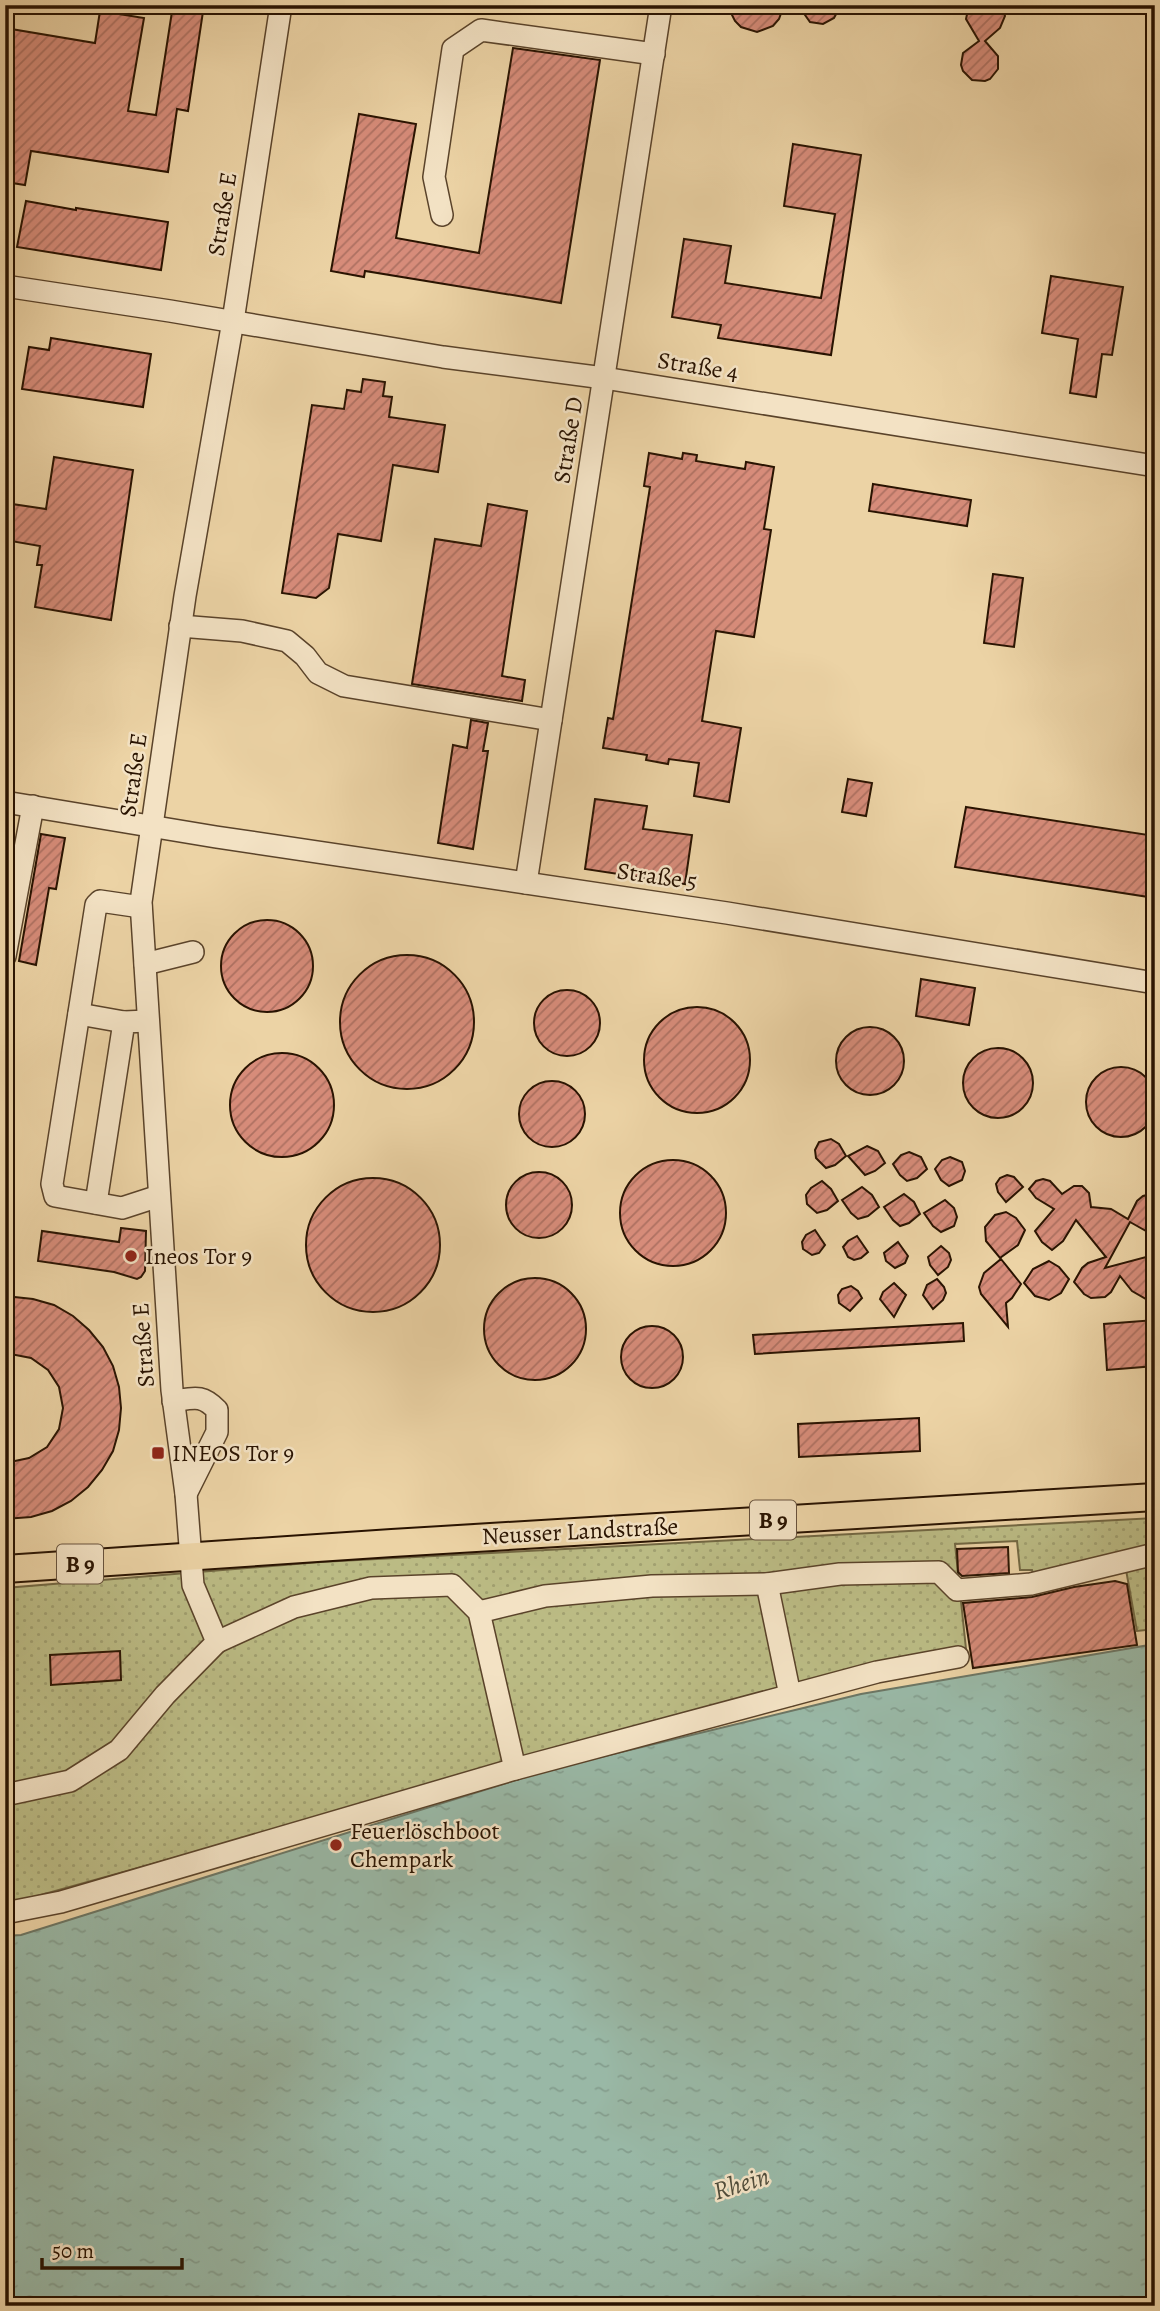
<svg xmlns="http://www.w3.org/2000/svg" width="1160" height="2311" viewBox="0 0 1160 2311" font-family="Alegreya,serif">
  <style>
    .grass { fill: url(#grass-dots); stroke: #726742; stroke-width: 2 }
    .water { fill: url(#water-ripples); stroke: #6c7664; stroke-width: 2 }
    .building { fill: url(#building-hatch); stroke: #291301; stroke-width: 2 }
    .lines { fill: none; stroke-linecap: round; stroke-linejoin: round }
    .minor-casing { stroke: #5a432a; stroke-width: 24 }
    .major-casing { stroke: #291301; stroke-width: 30 }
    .minor { stroke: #f3e2c4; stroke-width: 21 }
    .major { stroke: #ecd3a5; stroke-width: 26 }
    .poi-dot { fill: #8f2418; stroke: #f3e2c4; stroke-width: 2.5 }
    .labels { text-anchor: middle; stroke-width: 5; stroke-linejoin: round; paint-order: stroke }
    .shield { fill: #f3e2c4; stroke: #66513c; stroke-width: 2 }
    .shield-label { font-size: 23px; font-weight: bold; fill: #291301 }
    .street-label { font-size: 24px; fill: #291301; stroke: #f3e2c4 }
    .poi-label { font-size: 24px; fill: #291301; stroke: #f3e2c4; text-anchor: start }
    .water-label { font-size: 26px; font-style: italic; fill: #504d3b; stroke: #f3e2c4 }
  </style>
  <defs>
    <pattern id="grass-dots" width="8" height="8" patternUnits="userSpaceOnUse" patternTransform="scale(1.75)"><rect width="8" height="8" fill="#bbbb84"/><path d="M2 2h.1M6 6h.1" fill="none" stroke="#a1a070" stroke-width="1.8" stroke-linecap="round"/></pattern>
    <pattern id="water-ripples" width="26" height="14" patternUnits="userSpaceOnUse" patternTransform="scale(1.75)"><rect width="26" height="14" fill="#99b8a6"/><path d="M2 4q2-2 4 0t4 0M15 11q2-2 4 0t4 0" fill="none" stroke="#849d8d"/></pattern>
    <pattern id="building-hatch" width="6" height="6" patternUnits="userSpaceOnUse" patternTransform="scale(1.75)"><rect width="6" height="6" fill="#d78c7a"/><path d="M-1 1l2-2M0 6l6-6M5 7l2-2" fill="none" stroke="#ae7162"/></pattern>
  </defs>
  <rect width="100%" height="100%" fill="#ecd3a5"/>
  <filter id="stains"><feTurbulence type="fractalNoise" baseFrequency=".00286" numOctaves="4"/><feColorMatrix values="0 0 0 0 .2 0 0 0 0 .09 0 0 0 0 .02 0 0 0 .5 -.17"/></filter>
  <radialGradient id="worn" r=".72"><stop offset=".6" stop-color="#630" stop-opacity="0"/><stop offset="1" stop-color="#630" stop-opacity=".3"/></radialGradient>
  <path class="grass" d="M1155,1518V1629L1137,1631L1123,1553L1033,1574L1032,1570H1020L1017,1541L955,1544L966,1649L625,1732L5,1905V1588L320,1562Z"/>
  <path class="water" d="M1155,1644V2306H5V1936L21,1935L551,1769L861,1694Z"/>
  <g class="building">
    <path d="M173,5H204L188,111L177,109L168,172L31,151L25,185L5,182V28L95,43L100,11L144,18L128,111L156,115Z"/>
    <path d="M727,5H784L779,19L773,26L757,32L741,27L735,21Z"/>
    <path d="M798,5H841L834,18L823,24L810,22Z"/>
    <path d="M969,5H1001L1003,10L1005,16L1000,28L985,41L998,56V69L990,79L985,81L972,80L963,71L961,65L963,53L979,41L966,19Z"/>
    <path d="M513,48L600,60L561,303L365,271L364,277L331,271L359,114L416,124L396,238L479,253Z"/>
    <path d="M793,144L861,155L831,355L718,338L721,325L672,317L684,239L731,246L725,283L821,298L835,214L784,206Z"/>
    <path d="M26,201L76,210V208L168,222L161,270L17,247Z"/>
    <path d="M1051,276L1123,287L1112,355L1102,354L1096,397L1070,393L1078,339L1042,333Z"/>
    <path d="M51,338L151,354L143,407L22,389L29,347L49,350Z"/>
    <path d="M363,379L385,382L383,396L392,397L389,417L445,425L438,472L393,465L381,541L338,534L329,588L316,598L282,593L312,405L344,409L347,390L361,392Z"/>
    <path d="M649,453L682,459L683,453L697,455L696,461L745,469L746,462L774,467L764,529L771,530L754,637L716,631L702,721L741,728L729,802L694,796L699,763L669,759L668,764L646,760L647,755L603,748L608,718L613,719L650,487L644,486Z"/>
    <path d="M54,457L133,470L111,620L35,607L42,565H37L40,546L5,540V503L46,509Z"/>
    <path d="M873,484L971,500L967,526L869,511Z"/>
    <path d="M488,504L527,511L502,676L525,680L522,701L412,684L435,539L481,546Z"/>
    <path d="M993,574L1023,578L1014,647L984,643Z"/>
    <path d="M471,720L488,723L483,751H488L473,849L438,843L453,745L467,748Z"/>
    <path d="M848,779L872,783L866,816L842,812Z"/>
    <path d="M595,799L647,806L643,829L692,835L685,884L585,869Z"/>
    <path d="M966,807L1155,836V898L955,867Z"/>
    <path d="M41,834L65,838L56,889L49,888L36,965L19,961Z"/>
    <circle cx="267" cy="966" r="46"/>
    <circle cx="407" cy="1022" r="67"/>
    <path d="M921,979L975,988L969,1025L916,1016Z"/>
    <circle cx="567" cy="1023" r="33"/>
    <circle cx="697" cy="1060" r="53"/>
    <circle cx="870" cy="1061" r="34"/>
    <circle cx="998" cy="1083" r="35"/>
    <circle cx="282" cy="1105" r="52"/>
    <circle cx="1121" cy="1102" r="35"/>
    <circle cx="552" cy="1114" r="33"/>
    <path d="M831,1139L839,1144L846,1156L835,1165L826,1168L816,1158L815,1150L819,1142Z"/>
    <path d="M867,1146L878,1151L885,1163L875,1171L865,1175L848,1156Z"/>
    <path d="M909,1152L921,1157L927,1169L917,1178L907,1181L900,1175L893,1164L901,1155Z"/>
    <path d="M950,1157L962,1162L965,1171L962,1180L949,1186L941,1180L935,1169L942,1160Z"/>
    <circle cx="673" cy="1213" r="53"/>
    <circle cx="539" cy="1205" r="33"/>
    <path d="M1007,1175L1014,1177L1023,1187L1006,1202L998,1192L996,1184L1000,1178Z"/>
    <circle cx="373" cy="1245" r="67"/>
    <path d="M1043,1179L1050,1181L1062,1194L1074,1186H1082L1089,1193L1091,1207L1111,1209L1128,1219L1137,1201L1143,1196L1155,1193V1236L1130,1222L1105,1268L1146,1257L1155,1261V1292L1146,1299L1132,1291L1120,1276L1111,1292L1105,1297L1091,1298L1084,1294L1074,1282L1082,1268L1088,1263L1106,1257L1076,1220L1063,1241L1052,1250L1042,1242L1035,1231L1054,1209L1036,1198L1029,1189L1036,1181Z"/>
    <path d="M822,1181L831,1189L838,1201L827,1210L817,1213L807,1204L806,1195L811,1188Z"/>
    <path d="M862,1187L872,1195L879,1207L868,1216L858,1219L851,1213L842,1200Z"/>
    <path d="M904,1194L914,1202L920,1214L909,1223L900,1226L893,1220L884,1207Z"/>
    <path d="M945,1200L954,1208L957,1217L954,1226L941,1232L933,1226L924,1213Z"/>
    <path d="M1006,1212L1016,1218L1025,1230L1018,1245L1000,1258L986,1241L985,1227L995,1215Z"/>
    <path d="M121,1228L146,1231L145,1271L141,1277L137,1279L114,1272L38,1261L42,1231L119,1242Z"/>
    <path d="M815,1230L825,1245L819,1253L812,1255L803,1249L802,1242L806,1235Z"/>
    <path d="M857,1236L868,1252L861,1258L854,1260L848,1257L843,1247L848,1241Z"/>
    <path d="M898,1242L908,1256L905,1263L895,1268L886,1261L884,1253Z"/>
    <path d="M941,1246L949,1253L951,1260L948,1267L938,1275L930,1265L928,1257Z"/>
    <path d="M1001,1259L1021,1284L1012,1298L1006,1303L1008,1327L981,1294L979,1287L984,1273Z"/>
    <path d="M1049,1261L1059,1267L1069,1279L1061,1293L1049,1300L1035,1296L1024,1283L1033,1269Z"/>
    <circle cx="535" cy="1329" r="51"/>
    <path d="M937,1279L944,1287L946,1293L943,1300L933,1309L923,1295L927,1285Z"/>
    <path d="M894,1283L906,1295L894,1317L880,1299L883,1292Z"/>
    <path d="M851,1286L858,1291L862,1298L850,1311L839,1303L838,1295L842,1289Z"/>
    <path d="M5,1296L33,1299L54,1305L73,1316L89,1330L103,1347L113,1366L119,1387L121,1408L119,1430L113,1451L102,1470L88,1487L71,1501L52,1511L31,1517L5,1519V1463L29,1458L47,1447L59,1429L63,1408L59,1387L48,1370L31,1358L5,1353Z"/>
    <path d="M1155,1320V1366L1107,1370L1104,1324Z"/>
    <path d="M963,1323L964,1341L755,1354L753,1335Z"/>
    <circle cx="652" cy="1357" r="31"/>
    <path d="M919,1418L920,1451L799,1457L798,1424Z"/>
    <path d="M1008,1547L1009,1573L962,1576L958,1572L957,1549Z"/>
    <path d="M1115,1581L1127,1584L1137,1645L973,1668L963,1603L1032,1597L1074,1587Z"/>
    <path d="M120,1651L121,1680L51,1685L50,1655Z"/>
  </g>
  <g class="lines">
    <defs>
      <g id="minor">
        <path d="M442,215L434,177L453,49L481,30L654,54"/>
        <path d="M5,286L170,311L443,357L604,378L1155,466"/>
        <path d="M180,626L242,631L287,641L305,656L318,673L344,686L551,720"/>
        <path d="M5,802L216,837L727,913L1155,983"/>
        <path d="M526,883L661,5"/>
        <path d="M141,907L100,901L96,905L52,1184L55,1196L122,1208L159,1196"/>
        <path d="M5,956L33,806"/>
        <path d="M145,964L193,952"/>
        <path d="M79,1014L124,1022"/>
        <path d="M96,1203L124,1022L148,1021"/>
        <path d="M173,1401C194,1398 202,1394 217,1410V1432L186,1494"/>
        <path d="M767,1584L790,1695"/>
        <path d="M479,1612L545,1596L652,1586L767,1584L840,1574L939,1572L957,1590L1031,1584L1155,1554"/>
        <path d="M217,1642L294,1607L371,1588L452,1585L479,1612L515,1769"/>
        <path d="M5,1795L70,1781L119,1750L165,1695L217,1642L193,1585L186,1494L172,1390L141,902L185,596L233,321L281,5"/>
        <path d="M5,1913L61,1902L515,1769L877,1672L958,1657"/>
      </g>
      <path id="major" d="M5,1569L392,1543L1155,1497"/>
    </defs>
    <use href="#minor" class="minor-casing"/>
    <use href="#major" class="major-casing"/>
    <use href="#minor" class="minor"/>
    <use href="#major" class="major"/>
  </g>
  <g class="poi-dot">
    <circle cx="131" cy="1256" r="7"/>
    <rect x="151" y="1446" width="14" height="14" rx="3.5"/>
    <circle cx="336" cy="1845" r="7"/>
  </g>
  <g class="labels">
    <g class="shield">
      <rect x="750" y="1500.5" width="46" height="39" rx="5"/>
      <rect x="57" y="1544.5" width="46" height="39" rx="5"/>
    </g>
    <g class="shield-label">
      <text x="773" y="1528">B 9</text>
      <text x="80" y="1572">B 9</text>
    </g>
    <g class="street-label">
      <text transform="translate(222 214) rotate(-81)" y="8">Straße E</text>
      <text transform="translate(698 366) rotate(9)" y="8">Straße 4</text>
      <text transform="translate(568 440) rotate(-81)" y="8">Straße D</text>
      <text transform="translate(133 775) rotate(-82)" y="8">Straße E</text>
      <text transform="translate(657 876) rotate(8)" y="8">Straße 5</text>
      <text transform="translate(143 1345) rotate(-94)" y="8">Straße E</text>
      <text transform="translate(580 1531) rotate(-3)" y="8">Neusser Landstraße</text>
    </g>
    <g class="poi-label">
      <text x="145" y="1264">Ineos Tor 9</text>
      <text x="172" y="1461">INEOS Tor 9</text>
      <text x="350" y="1839">Feuerlöschboot<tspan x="350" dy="28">Chempark</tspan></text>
    </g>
    <g class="water-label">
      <text transform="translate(741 2183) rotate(-17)" y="9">Rhein</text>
    </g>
  </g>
  <rect width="1160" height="2311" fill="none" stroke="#ecd3a5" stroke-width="28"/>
  <rect x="7" y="7" width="1146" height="2297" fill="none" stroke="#291301" stroke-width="3.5"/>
  <rect x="14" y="14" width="1132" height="2283" fill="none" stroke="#291301" stroke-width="2"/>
  <path d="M42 2258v10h140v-10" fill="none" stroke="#291301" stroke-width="3.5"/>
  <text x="52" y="2258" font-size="21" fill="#291301" stroke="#f3e2c4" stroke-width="5" paint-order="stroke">50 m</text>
  <rect width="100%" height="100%" filter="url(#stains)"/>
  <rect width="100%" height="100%" fill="url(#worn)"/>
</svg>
